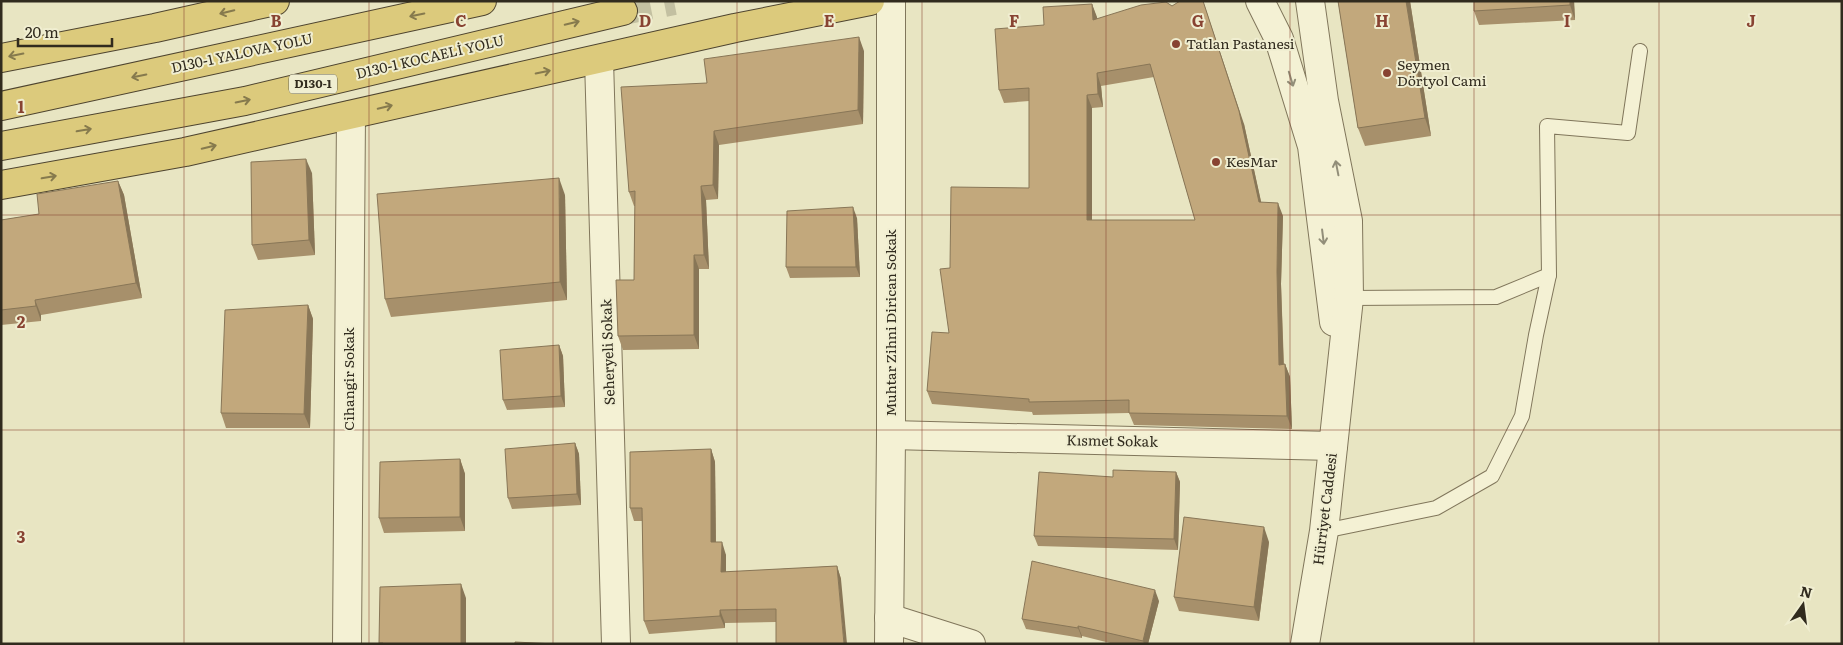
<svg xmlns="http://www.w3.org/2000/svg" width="1843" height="645" viewBox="0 0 1843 645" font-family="Literata,serif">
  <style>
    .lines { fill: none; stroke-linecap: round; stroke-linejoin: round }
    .trunk-tunnel { stroke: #c3c0a1; stroke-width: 28; stroke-dasharray: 28 14; stroke-linecap: butt }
    .service-casing { stroke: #80765b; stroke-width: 16 }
    .minor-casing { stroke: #80765b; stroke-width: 30 }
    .tertiary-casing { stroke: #80765b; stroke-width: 30 }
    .trunk-casing { stroke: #4e442f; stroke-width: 30 }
    .service { stroke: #f4f1d4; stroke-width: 14 }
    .minor { stroke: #f4f1d4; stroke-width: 28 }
    .tertiary { stroke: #f4f1d4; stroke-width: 28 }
    .trunk { stroke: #dcca7c; stroke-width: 28 }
    .wall { fill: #a7906b; fill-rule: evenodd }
    .shaded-wall { fill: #887657 }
    .building { fill: #c2a87c; stroke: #887657; fill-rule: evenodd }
    .oneway { stroke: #867a4d }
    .oneway2 { stroke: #928e79 }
    .grid { fill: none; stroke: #884332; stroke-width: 1; stroke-opacity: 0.55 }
    .poi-dot { fill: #884332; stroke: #f0eed1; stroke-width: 2 }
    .labels { text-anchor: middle; stroke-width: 4; stroke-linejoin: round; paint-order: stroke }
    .shield { fill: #f0eed1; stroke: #6a6654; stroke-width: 1 }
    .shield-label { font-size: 12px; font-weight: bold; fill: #312b1e }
    .poi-label { font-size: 14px; fill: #312b1e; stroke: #f0eed1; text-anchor: start }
    .street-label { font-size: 14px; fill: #312b1e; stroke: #f0eed1 }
    .grid-label { font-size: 16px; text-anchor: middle; font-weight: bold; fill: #884332; stroke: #f0eed1; stroke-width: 4; stroke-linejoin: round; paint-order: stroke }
  </style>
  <rect width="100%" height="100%" fill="#e8e5c2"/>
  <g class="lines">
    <path class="trunk-tunnel" d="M623,11L674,1"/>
    <defs>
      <g id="service">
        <path d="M1349,298L1496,297L1549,275L1547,126L1628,133L1640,51"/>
        <path d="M1324,531L1436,508L1492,476L1522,416L1536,335L1549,275"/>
      </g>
      <g id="minor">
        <path d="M599,60L616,644"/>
        <path d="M891,435L1333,446"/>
        <path d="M889,618L971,644"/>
        <path d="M347,644L351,115"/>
        <path d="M889,644L891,435V1"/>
      </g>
      <g id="tertiary">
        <path d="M1260,1L1279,39L1312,146L1334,322"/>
        <path d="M1305,644L1324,531L1349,298L1348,221L1324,101L1310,1"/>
      </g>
      <g id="trunk">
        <path d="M1,58L155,28L275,1"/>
        <path d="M1,106L482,1"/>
        <path d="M1,146L245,101L623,11"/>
        <path d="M1,185L185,152L735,28L870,1"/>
      </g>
    </defs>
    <use href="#service" class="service-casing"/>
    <use href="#minor" class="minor-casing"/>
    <use href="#tertiary" class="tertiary-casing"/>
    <use href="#trunk" class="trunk-casing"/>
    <use href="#service" class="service"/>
    <use href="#minor" class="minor"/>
    <use href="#tertiary" class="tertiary"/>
    <use href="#trunk" class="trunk"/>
  </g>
  <g class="wall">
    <path d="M1338,1H1410L1431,136L1365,146L1358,128Z"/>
    <path d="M1474,1H1574L1575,20L1479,25L1474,11Z"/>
    <path d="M1092,4L1097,19L1244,124L1261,202L1283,216L1281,284L1284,365L1285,364L1290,377L1292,429L1134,425L1129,413L1033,415L1032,412L932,404L927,391L949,333L950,268L1029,188V101L1004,103L999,90L1044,25ZM1154,77L1195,220H1092V108L1103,107L1101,86Z"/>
    <path d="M864,51L863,124L719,145L718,199L706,200L709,269H699V349L623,350L618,336L634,280L635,206H634L629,192L707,83Z"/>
    <path d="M312,173L315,255L258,260L252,245Z"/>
    <path d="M118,181L124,195L142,298L41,315V321L1,325V220L39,214Z"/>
    <path d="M565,195L567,300L391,317L385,299Z"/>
    <path d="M857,218L860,277L790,278L786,267Z"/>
    <path d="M308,305L313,319L310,428H226L221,413Z"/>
    <path d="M559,345L563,356L565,407L507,410L503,400Z"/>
    <path d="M575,443L579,454L581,505L512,509L508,498Z"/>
    <path d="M711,449L715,462L716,542L726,555V572L837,566L841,579L776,622L725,623V628L649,634L644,621L642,521H634L630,508Z"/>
    <path d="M460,459L465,474V531L384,533L379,518Z"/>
    <path d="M1176,472L1180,482L1178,550L1038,546L1034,536L1113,477Z"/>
    <path d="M1269,542L1259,621L1179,611L1174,597Z"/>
    <path d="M1159,601L1148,644H1114L1082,636V638L1026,629L1022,619Z"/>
  </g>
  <g class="shaded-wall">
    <path d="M1203,1L1244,124L1264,215L1259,202Z"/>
    <path d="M1406,1H1410L1431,136L1425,118Z"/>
    <path d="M1570,1H1574L1575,20L1570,5Z"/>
    <path d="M1092,4L1097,17L1098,33L1093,20Z"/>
    <path d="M859,37L864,51L863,124L858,110Z"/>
    <path d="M1097,73L1101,86L1103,107L1098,94Z"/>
    <path d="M1087,95L1092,108V233L1087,220Z"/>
    <path d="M714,131L719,145L718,199L713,185Z"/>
    <path d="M306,159L312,173L315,255L309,240Z"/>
    <path d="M559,178L565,195L567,300L560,282Z"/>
    <path d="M118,181L124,195L142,298L136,283Z"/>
    <path d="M701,186L706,200L709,269L704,255Z"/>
    <path d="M1278,203L1283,216L1281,284L1284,378L1279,365L1277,272Z"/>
    <path d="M853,207L857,218L860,277L856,267Z"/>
    <path d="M694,255L699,269V349L694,335Z"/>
    <path d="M35,300L41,315V321L36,306Z"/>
    <path d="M308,305L313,319L310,428L304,414Z"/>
    <path d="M559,345L563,356L565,407L561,396Z"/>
    <path d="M1285,364L1290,377L1292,429L1287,416Z"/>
    <path d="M575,443L579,454L581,505L577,494Z"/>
    <path d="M711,449L715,462L716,555L711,542Z"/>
    <path d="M460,459L465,474V531L460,517Z"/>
    <path d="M1176,472L1180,482L1178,550L1174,539Z"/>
    <path d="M1264,527L1269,542L1259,621L1254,607Z"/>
    <path d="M722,542L726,555V585L721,572Z"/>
    <path d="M837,566L841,579L847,644H844Z"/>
    <path d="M461,584L466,598V644H461Z"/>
    <path d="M1155,590L1159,601L1148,644H1144L1143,641Z"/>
    <path d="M720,610L725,623V628L720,616Z"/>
    <path d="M1078,626L1082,636V638L1078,628Z"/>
  </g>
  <g class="building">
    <path d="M1180,1H1203L1239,111L1259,202L1278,203L1277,272L1279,365L1285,364L1287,416L1129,413V400L1029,402V399L927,391L932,332L949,333L940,269L950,268L951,187L1029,188V88L999,90L995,29L1044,25L1043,7L1092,4L1093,20L1141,5L1166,2L1172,6ZM1150,64L1195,220H1087V95L1098,94L1097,73Z"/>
    <path d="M1338,1H1406L1425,118L1358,128Z"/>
    <path d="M1474,1H1570V5L1474,11Z"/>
    <path d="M859,37L858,110L714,131L713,185L701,186L704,255H694V335L618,336L616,280H634L635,191L629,192L621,87L707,83L704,59Z"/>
    <path d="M306,159L309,240L252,245L251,162Z"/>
    <path d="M559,178L560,282L385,299L377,194Z"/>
    <path d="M118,181L136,283L35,300L36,306L1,310V220L39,214L37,194Z"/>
    <path d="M853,207L856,267H786L787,211Z"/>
    <path d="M308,305L304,414L221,413L225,310Z"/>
    <path d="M559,345L561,396L503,400L500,350Z"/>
    <path d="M575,443L577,494L508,498L505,449Z"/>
    <path d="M711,449V542H722L721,572L837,566L844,644H776V609L720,610V616L644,621L642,508H630V452Z"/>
    <path d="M460,459V517L379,518L380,462Z"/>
    <path d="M1113,470L1176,472L1174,539L1034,536L1039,472L1113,477Z"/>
    <path d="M1184,517L1264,527L1254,607L1174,597Z"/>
    <path d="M1032,561L1155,590L1143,641L1078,626V628L1022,619Z"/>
    <path d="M461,584V644H383V643H379L380,587Z"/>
    <path d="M515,642L555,644H515Z"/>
  </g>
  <defs><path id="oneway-shaft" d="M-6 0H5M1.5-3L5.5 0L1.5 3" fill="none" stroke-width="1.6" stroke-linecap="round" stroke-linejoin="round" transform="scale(1.25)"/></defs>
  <g class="oneway">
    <use href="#oneway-shaft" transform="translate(227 12) rotate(167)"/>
    <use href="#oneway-shaft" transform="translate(417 15) rotate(168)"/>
    <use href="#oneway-shaft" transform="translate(572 23) rotate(-13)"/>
    <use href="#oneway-shaft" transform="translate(16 55) rotate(169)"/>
    <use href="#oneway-shaft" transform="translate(543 72) rotate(-12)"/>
    <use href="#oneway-shaft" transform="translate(139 76) rotate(168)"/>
    <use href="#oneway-shaft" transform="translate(243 101) rotate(-12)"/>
    <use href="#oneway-shaft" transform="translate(385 107) rotate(-13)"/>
    <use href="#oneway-shaft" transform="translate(84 130) rotate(-10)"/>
    <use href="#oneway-shaft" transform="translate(209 147) rotate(-13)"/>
    <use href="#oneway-shaft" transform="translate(49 177) rotate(-10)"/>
  </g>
  <g class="oneway2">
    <use href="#oneway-shaft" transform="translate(1291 79) rotate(73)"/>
    <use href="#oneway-shaft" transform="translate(1337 168) rotate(-101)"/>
    <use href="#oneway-shaft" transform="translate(1323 237) rotate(83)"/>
  </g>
  <path class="grid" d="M184,1V644M369,1V644M553,1V644M737,1V644M922,1V644M1106,1V644M1290,1V644M1474,1V644M1659,1V644M1,215H1842M1,430H1842"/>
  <g class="poi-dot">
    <circle cx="1176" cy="44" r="5"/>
    <circle cx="1387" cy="73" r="5"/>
    <circle cx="1216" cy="162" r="5"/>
  </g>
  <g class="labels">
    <rect class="shield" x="289" y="74.5" width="48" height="19" rx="4"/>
    <g class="shield-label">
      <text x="313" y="88">D130-1</text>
    </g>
    <g class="poi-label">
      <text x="1186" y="49">Tatlan Pastanesi</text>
      <text x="1397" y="70">Seymen<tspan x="1397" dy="16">Dörtyol Cami</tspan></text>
      <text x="1226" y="167">KesMar</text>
    </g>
    <g class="street-label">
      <text transform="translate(242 53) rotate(-12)" y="5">D130-1 YALOVA YOLU</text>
      <text transform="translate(430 57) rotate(-13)" y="5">D130-1 KOCAELİ YOLU</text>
      <text transform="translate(891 323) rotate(-90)" y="5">Muhtar Zihni Dirican Sokak</text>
      <text transform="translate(608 352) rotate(-92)" y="5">Seheryeli Sokak</text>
      <text transform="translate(349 379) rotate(-90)" y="5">Cihangir Sokak</text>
      <text transform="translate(1112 441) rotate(1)" y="5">Kısmet Sokak</text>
      <text transform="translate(1325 509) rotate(-83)" y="5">Hürriyet Caddesi</text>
    </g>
  </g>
  <g class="grid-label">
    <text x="276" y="27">B</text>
    <text x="461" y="27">C</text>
    <text x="645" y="27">D</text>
    <text x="829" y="27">E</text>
    <text x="1014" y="27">F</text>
    <text x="1198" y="27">G</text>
    <text x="1382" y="27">H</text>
    <text x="1567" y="27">I</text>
    <text x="1751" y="27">J</text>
    <text x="21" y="113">1</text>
    <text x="21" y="328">2</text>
    <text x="21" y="543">3</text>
  </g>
  <rect width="1843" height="645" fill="none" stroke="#312b1e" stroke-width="5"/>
  <g transform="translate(1803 605) rotate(14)" stroke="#f0eed1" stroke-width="4" paint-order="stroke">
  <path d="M0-4L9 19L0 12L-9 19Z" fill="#312b1e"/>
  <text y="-8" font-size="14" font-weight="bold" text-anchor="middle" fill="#312b1e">N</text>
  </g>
  <path d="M18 38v8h94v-8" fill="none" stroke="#312b1e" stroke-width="2.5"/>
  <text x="25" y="38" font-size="15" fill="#312b1e" stroke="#f0eed1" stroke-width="4" paint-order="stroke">20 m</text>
</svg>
